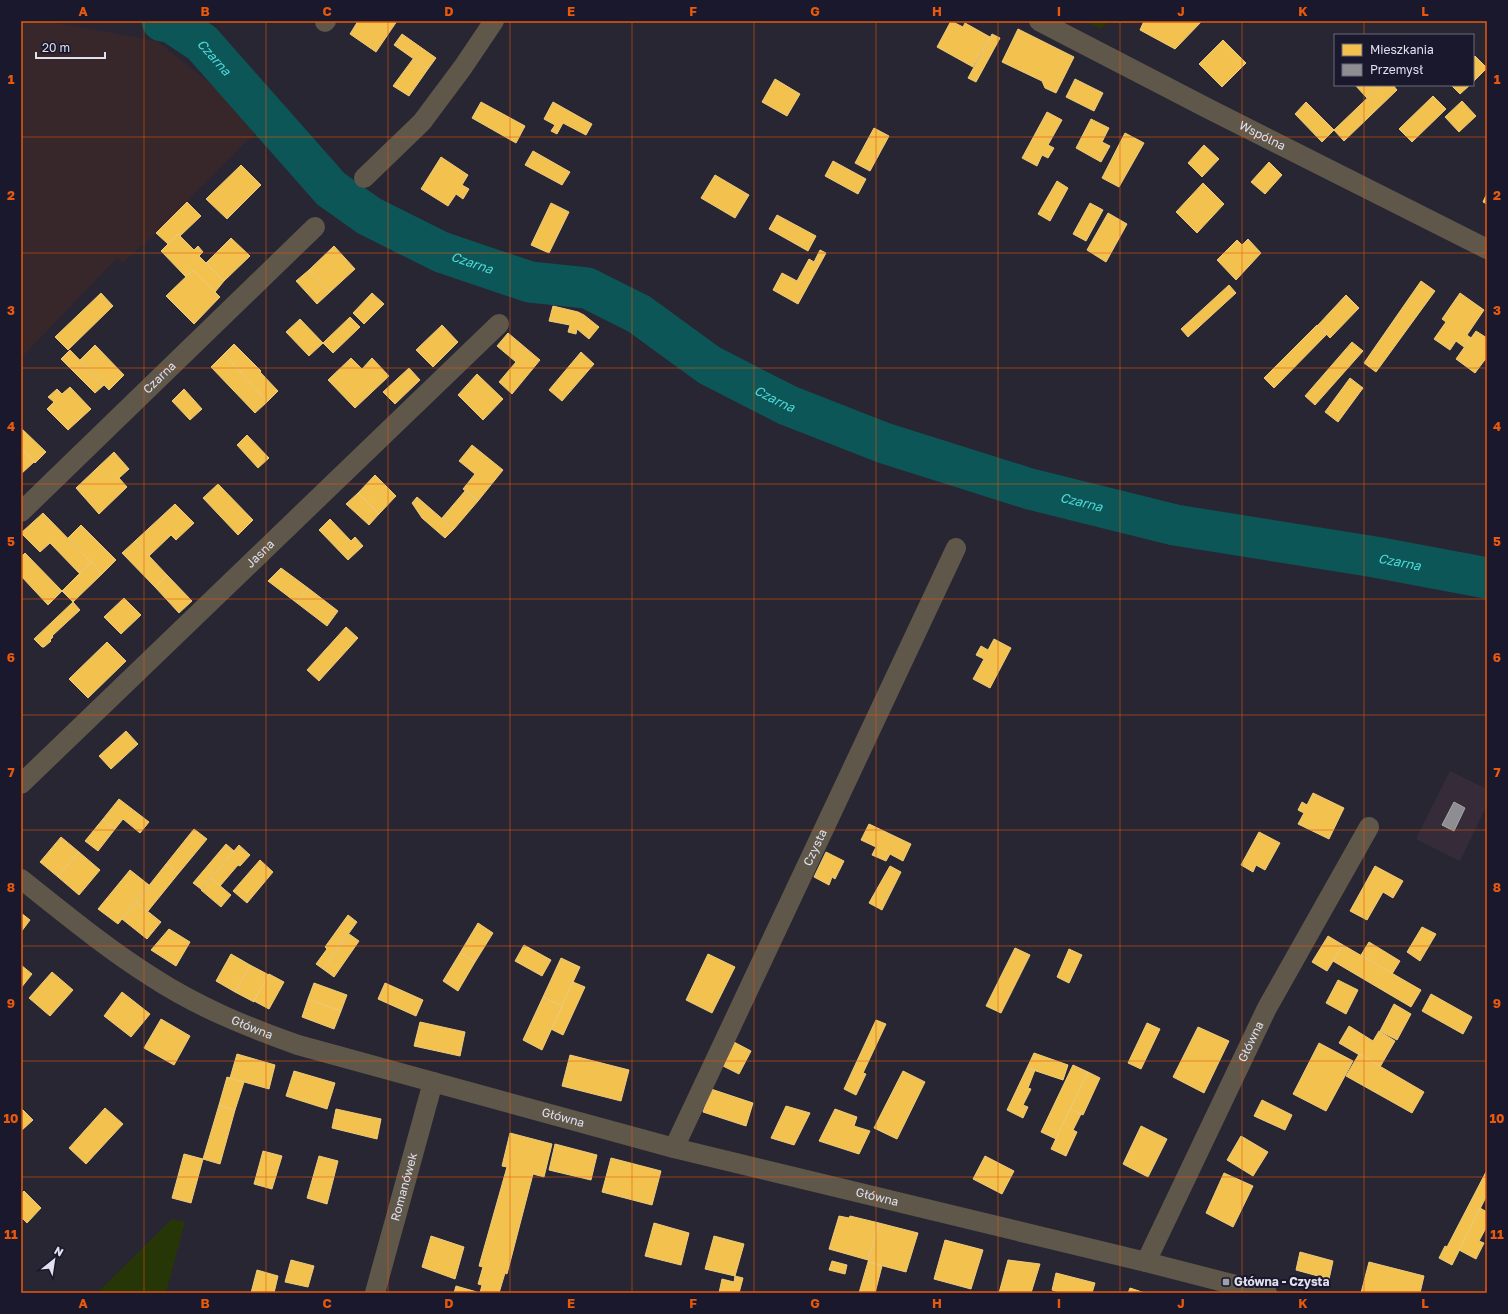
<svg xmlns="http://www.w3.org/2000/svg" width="1508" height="1314" viewBox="0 0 1508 1314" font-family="'Golos Text',sans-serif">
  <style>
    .commercial { fill: #37262a }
    .industrial { fill: #362b38 }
    .green { fill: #263607 }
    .homes { fill: #f2c14e; stroke: #edca7e }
    .industry { fill: #8d8d92; stroke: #a6a6ae }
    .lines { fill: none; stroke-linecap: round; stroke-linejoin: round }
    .river { stroke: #0d5658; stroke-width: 41 }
    .street { stroke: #5f574a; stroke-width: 20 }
    .grid { fill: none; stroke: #e8590c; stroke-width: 1; stroke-opacity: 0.55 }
    .poi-dot { fill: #a09fad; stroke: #1a182d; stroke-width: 1.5 }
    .labels { text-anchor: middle; stroke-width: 4; stroke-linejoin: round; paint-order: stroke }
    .street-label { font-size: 12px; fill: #e1e0ef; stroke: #1a182d }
    .poi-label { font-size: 12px; font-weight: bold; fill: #e1e0ef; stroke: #1a182d; text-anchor: start }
    .water-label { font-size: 13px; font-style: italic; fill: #4ed9d9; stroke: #1a182d }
    .neatline { fill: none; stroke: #e8590c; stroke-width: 1.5 }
    .grid-label { font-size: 13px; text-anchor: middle; font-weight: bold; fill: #e8590c }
  </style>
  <rect width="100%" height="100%" fill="#282632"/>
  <path class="commercial" d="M21,21H47L157,41L263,125L156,233L123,263L117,258L21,358Z"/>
  <path class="industrial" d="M1450,771L1487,789V805L1460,861L1416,839Z"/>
  <g class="green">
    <path d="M1085,21H1110L1101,29Z"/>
    <path d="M172,1219L185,1222L166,1293H97Z"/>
  </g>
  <g class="homes">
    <path d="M358,21H397L376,52L350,34Z"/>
    <path d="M951,21L963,27L965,23L990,37L973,67L937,47Z"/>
    <path d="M1144,21H1202L1175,49L1140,30Z"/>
    <path d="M1018,29L1074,57L1056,93L1045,88L1042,81L1002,62Z"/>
    <path d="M402,34L436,58L428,69L394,45Z"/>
    <path d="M992,34L1000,38L976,82L968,78Z"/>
    <path d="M1223,40L1246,63L1222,87L1199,64Z"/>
    <path d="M1475,56L1487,68L1473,82V58Z"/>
    <path d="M413,59L428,69L409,96L393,86Z"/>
    <path d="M775,79L800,94L787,116L762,102Z"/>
    <path d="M1075,79L1103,93L1094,111L1066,97Z"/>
    <path d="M1355,85H1381L1367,98Z"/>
    <path d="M1381,85H1393L1397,90L1344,141L1334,130Z"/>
    <path d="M1451,85H1470L1460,94Z"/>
    <path d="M1433,96L1446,109L1412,142L1399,129Z"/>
    <path d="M1462,101L1476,116L1459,132L1445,117Z"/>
    <path d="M481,102L525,126L516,143L472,118Z"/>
    <path d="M553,102L592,124L586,135L563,123L557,134L551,131L555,125L544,119Z"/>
    <path d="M1306,102L1334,130L1322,142L1295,114Z"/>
    <path d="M1047,112L1062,120L1048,145L1054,148L1048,158L1042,155L1037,166L1022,158Z"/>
    <path d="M1091,119L1109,128L1102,142L1110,146L1101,162L1076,148Z"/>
    <path d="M874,128L889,136L870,171L855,163Z"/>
    <path d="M1125,133L1144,143L1119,187L1102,178Z"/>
    <path d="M1204,145L1219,159L1202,177L1188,163Z"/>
    <path d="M533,151L570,172L562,185L525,165Z"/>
    <path d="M441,157L468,175L462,185L469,189L463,199L456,194L448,206L421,189Z"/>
    <path d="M833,161L866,179L858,194L825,176Z"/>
    <path d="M1269,162L1282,175L1265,194L1251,182Z"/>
    <path d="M241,165L261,185L227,219L206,199Z"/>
    <path d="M715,175L749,195L735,218L701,198Z"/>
    <path d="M1057,181L1068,188L1050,221L1038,214Z"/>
    <path d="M1203,183L1224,204L1197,233L1176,212Z"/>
    <path d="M1487,193V204L1483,202Z"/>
    <path d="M187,202L201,216L180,236L178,234L168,244L156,233Z"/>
    <path d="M551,203L569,212L549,253L531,245Z"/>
    <path d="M1090,203L1103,210L1086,241L1073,234Z"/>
    <path d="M1108,213L1127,224L1106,262L1087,250Z"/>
    <path d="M777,215L816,236L808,251L769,229Z"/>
    <path d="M178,234L194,250L198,246L203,252L199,256L224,281L215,292L193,270L186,277L161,251Z"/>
    <path d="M231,238L250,256L224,281L206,263Z"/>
    <path d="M1248,239L1261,253L1236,280L1217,260L1237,240L1242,245Z"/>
    <path d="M334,246L355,269L330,292L309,270Z"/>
    <path d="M820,250L826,253L798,304L773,290L782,273L797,281L809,259L814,262Z"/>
    <path d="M193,270L220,297L194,324L166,296Z"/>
    <path d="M309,270L330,292L317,304L296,281Z"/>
    <path d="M1421,281L1435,291L1376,372L1364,363Z"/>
    <path d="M1229,285L1236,293L1188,337L1181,329Z"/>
    <path d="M101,293L113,306L68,350L55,337Z"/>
    <path d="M372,293L384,304L364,324L353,313Z"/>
    <path d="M1460,293L1484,310L1467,335L1471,338L1464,347L1456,341L1450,350L1434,339L1446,322L1442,319Z"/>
    <path d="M1346,295L1359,308L1330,338L1318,325Z"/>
    <path d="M553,306L578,312L584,315L599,327L589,339L577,329L576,334L568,332L570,325L549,321Z"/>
    <path d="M350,317L360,327L333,353L323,343Z"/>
    <path d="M300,319L323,343L309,356L286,332Z"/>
    <path d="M442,325L458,342L433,367L416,350Z"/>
    <path d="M1317,325L1327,334L1274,388L1264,378Z"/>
    <path d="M1476,331L1487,338V357L1475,373L1456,359Z"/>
    <path d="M508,333L540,360L512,394L499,382L516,362L497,346Z"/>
    <path d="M1352,342L1363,351L1315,405L1305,396Z"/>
    <path d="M234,344L261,371L260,372L278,391L267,402L224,354Z"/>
    <path d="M95,345L124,375L109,390L80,360Z"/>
    <path d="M70,350L104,385L95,393L61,359Z"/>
    <path d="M581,352L594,364L562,401L549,390Z"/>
    <path d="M224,354L267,402L255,413L211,367Z"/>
    <path d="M351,358L362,369L372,358L389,376L355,408L328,380Z"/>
    <path d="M409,368L420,380L395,404L383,392Z"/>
    <path d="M477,374L503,399L483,420L458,395Z"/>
    <path d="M1350,378L1363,388L1338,422L1325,412Z"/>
    <path d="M70,387L91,409L68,430L47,409L54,402L48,397L57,389L62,394Z"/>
    <path d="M184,389L202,409L190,420L172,401Z"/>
    <path d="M21,428L46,452L35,463L21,449Z"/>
    <path d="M247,435L269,458L258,468L237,445Z"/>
    <path d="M472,445L503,470L478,501L463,489L475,474L459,461Z"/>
    <path d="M22,449L34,462L21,474V450Z"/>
    <path d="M114,452L129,469L119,478L127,487L99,514L76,488Z"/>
    <path d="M375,475L396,496L379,514L358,493Z"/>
    <path d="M218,484L253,520L238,535L203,498Z"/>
    <path d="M465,491L478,501L454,529L442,518Z"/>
    <path d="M358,493L379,514L369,525L346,504Z"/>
    <path d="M417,497L454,529L445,538L422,518L412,503Z"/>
    <path d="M175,504L194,523L176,540L171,535L149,556L135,541Z"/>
    <path d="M43,513L91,562L79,573L50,543L40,552L21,533Z"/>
    <path d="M330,519L351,541L355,537L363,546L348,560L319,530Z"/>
    <path d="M81,525L116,560L102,574L68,538Z"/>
    <path d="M135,541L167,575L155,587L122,553Z"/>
    <path d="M25,553L62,591L48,605L21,576V557Z"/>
    <path d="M91,562L102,574L73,602L62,591Z"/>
    <path d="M281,568L308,588L297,603L268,581Z"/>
    <path d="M167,575L192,601L179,613L155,587Z"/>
    <path d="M308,588L338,611L327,626L297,603Z"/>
    <path d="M124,598L141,615L121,634L104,617Z"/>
    <path d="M73,602L80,610L52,636L53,637L50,640L51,641L44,647H42L34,639Z"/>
    <path d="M346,627L358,638L319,681L307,670Z"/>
    <path d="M994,639L1011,648L990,688L973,679L984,659L976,655L981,646L988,650Z"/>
    <path d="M107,642L126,661L88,698L69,679Z"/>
    <path d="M126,731L138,744L111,769L99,756Z"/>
    <path d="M1313,793L1344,808L1329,839L1298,824L1304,813L1298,810L1302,802L1307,805Z"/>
    <path d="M119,799L149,822L140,833L123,819L115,829L103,819Z"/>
    <path d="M103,819L115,829L98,851L85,841Z"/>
    <path d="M869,824L911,844L903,861L890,854L886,861L872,855L876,847L861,840Z"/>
    <path d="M194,829L207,839L178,874L166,864Z"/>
    <path d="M1259,832L1280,843L1265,870L1256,865L1253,872L1241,865Z"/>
    <path d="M61,837L79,852L58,877L40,862Z"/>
    <path d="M226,844L234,851L201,889L193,883Z"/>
    <path d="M239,845L250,855L240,866L238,865L220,886L211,878Z"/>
    <path d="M79,852L100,870L79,895L58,877Z"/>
    <path d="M826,852L844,861L835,879L832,877L829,885L814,877Z"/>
    <path d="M260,860L273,872L247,903L233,891Z"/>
    <path d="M166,864L178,874L148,911L136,902Z"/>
    <path d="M890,866L901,872L882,910L869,903Z"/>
    <path d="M1375,866L1403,881L1393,898L1383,892L1367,920L1350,911Z"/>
    <path d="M130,870L149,885L118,924L98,909Z"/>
    <path d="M211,878L231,895L221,907L201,890Z"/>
    <path d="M136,902L161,922L147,939L122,919Z"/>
    <path d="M21,913L30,920L21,932Z"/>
    <path d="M348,915L357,922L323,969L316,964L327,949L325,947Z"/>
    <path d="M478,923L493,933L475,962L460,953Z"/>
    <path d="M1422,927L1436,934L1420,961L1407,952Z"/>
    <path d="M169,929L190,942L176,966L151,950Z"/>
    <path d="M349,934L359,941L334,977L323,969Z"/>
    <path d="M1328,936L1343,945L1327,971L1312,962Z"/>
    <path d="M1369,942L1400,961L1392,974L1361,955Z"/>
    <path d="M524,945L551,960L542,976L515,961Z"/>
    <path d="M1343,945L1421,990L1411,1007L1333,961Z"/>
    <path d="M1015,948L1030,955L1001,1013L986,1006Z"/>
    <path d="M1069,949L1082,955L1069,983L1057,977Z"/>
    <path d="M460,953L475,962L458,991L443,981Z"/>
    <path d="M231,954L250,965L235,992L216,981Z"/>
    <path d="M708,954L735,967L712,1013L686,1000Z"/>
    <path d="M561,958L580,967L562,1006L543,997Z"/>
    <path d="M21,965L32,974L21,988Z"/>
    <path d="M250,965L269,975L254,1002L235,992Z"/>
    <path d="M52,972L73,990L50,1016L29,998Z"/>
    <path d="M269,974L284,982L269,1009L254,1001Z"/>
    <path d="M1338,980L1358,990L1346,1014L1326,1003Z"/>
    <path d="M573,982L585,987L563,1035L551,1029Z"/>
    <path d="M314,983L347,995L341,1011L308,999Z"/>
    <path d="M385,983L423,1000L416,1016L378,999Z"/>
    <path d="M122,992L150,1014L131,1037L104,1016Z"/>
    <path d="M1431,994L1472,1017L1463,1034L1422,1011Z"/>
    <path d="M543,997L562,1006L542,1050L523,1040Z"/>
    <path d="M308,999L341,1011L334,1029L302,1017Z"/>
    <path d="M1394,1004L1411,1014L1397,1040L1380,1031Z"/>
    <path d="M161,1019L190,1036L174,1065L144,1048Z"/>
    <path d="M876,1020L886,1024L863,1073L866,1074L856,1095L844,1089Z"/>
    <path d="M420,1022L465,1032L460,1056L414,1046Z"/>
    <path d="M1147,1023L1160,1029L1141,1069L1128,1063Z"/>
    <path d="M1349,1026L1373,1041L1379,1031L1395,1041L1380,1067L1339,1043Z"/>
    <path d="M1198,1027L1229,1041L1204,1093L1173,1077Z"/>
    <path d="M732,1041L751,1051L739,1074L719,1064Z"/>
    <path d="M1319,1043L1353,1061L1326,1111L1293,1094Z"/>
    <path d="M1034,1053L1068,1065L1063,1080L1027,1068Z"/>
    <path d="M237,1054L275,1065L269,1089L230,1078Z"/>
    <path d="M1359,1054L1424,1092L1412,1113L1346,1076Z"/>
    <path d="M570,1055L629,1070L621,1101L562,1086Z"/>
    <path d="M1073,1065L1088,1072L1056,1139L1041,1132Z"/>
    <path d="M1027,1068L1035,1070L1028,1088L1031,1089L1023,1105L1028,1107L1023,1118L1007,1110Z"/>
    <path d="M294,1071L335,1083L327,1109L286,1096Z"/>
    <path d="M903,1071L925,1082L897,1139L874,1128Z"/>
    <path d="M1088,1072L1100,1078L1083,1115L1070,1109Z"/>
    <path d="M227,1077L244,1082L235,1110L219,1105Z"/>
    <path d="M711,1089L753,1103L746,1126L703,1112Z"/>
    <path d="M1262,1100L1292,1115L1285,1130L1254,1116Z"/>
    <path d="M219,1105L235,1110L220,1164L203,1159Z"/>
    <path d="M786,1106L810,1113L794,1145L771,1138Z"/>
    <path d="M21,1108L33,1120L21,1131Z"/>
    <path d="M105,1108L123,1124L86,1164L69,1148Z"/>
    <path d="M336,1109L381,1119L377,1139L332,1128Z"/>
    <path d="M835,1109L857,1117L854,1126L870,1131L859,1154L819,1141Z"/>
    <path d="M1070,1109L1081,1114L1073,1130L1077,1132L1066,1156L1051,1149Z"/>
    <path d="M1141,1126L1167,1139L1148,1177L1123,1164Z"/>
    <path d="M510,1133L552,1144L544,1177L533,1174L507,1274L505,1273L499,1293H480L482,1285L478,1284L483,1267L479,1266L507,1167L502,1166Z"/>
    <path d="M1241,1136L1268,1152L1253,1176L1227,1160Z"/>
    <path d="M555,1144L597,1155L591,1180L549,1170Z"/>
    <path d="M263,1151L282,1156L272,1189L254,1184Z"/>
    <path d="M184,1154L203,1159L191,1203L172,1198Z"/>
    <path d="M319,1156L338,1161L327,1204L307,1198Z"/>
    <path d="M985,1156L1014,1171L1002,1194L973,1179Z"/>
    <path d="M611,1158L661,1171L652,1205L602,1192Z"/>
    <path d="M1487,1170V1195L1452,1265L1439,1258L1445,1246L1447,1247Z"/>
    <path d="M1224,1173L1253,1186L1233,1227L1206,1213Z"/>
    <path d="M24,1191L41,1208L27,1223L21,1217V1194Z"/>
    <path d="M1480,1208L1487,1212V1226L1479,1241L1484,1243L1476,1259L1459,1250Z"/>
    <path d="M839,1216L849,1218L850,1216L879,1223L868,1260L829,1249Z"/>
    <path d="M654,1223L689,1233L681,1265L645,1256Z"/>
    <path d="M879,1223L918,1233L906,1272L868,1262Z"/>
    <path d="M431,1236L464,1247L455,1279L422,1267Z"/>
    <path d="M714,1236L744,1244L735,1276L705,1269Z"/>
    <path d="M945,1240L983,1250L971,1289L934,1279Z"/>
    <path d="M1300,1252L1333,1261L1329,1279L1296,1270Z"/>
    <path d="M291,1260L314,1266L308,1287L285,1282Z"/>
    <path d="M1008,1260L1040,1264L1031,1293H999Z"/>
    <path d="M832,1261L847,1265L845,1274L829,1270Z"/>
    <path d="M868,1262L882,1266L875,1293H859Z"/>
    <path d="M1369,1262L1424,1276L1420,1293H1361Z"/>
    <path d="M257,1270L278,1276L274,1293H251Z"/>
    <path d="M1056,1273L1095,1283L1092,1293H1062L1052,1290Z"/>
    <path d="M735,1276L743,1278L739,1293H719L722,1279L734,1282Z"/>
    <path d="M456,1286L477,1292L476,1293H454Z"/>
    <path d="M1130,1288L1145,1293H1128Z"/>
  </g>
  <path class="industry" d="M1454,802L1465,808L1454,831L1442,825Z"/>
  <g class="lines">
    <path class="river" id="s1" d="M162,21L172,23L202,43L331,189L369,216L441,252L530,282L587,288L639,314L709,365L787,405L884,443L1030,489L1175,525L1375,557L1487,578"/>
    <g class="street">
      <path id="s2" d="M1039,21L1209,109L1487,249"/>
      <path d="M325,22L326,21"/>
      <path d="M364,178L422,122L463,67L494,21"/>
      <path id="s3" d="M21,512L315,227"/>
      <path id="s4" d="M21,784L499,324"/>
      <path id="s5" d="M21,879C64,913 106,948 152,977C198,1007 247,1027 298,1045L674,1148L1146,1262L1267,1293"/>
      <path id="s6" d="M674,1148L956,548"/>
      <path id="s7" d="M1146,1262L1267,1008L1369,827"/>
      <path id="s8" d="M375,1293L433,1082"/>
    </g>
  </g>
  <path class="grid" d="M144,21V1293M266,21V1293M388,21V1293M510,21V1293M632,21V1293M754,21V1293M876,21V1293M998,21V1293M1120,21V1293M1242,21V1293M1364,21V35M1364,85V1293M21,137H1487M21,253H1487M21,368H1487M21,484H1487M21,599H1487M21,715H1487M21,830H1487M21,946H1487M21,1061H1487M21,1177H1487"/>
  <rect class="poi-dot" x="1222" y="1278" width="8" height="8" rx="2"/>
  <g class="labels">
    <g class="street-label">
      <text dy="4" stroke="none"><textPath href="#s2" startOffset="251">Wspólna</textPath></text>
      <text dy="4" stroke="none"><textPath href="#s3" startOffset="193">Czarna</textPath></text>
      <text dy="4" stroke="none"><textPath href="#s4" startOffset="332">Jasna</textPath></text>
      <text dy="4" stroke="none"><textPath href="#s6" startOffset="332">Czysta</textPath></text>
      <text dy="4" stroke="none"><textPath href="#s5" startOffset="276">Główna</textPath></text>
      <text dy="4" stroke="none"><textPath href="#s7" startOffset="244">Główna</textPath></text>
      <text dy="4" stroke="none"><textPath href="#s5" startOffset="600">Główna</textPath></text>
      <text dy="4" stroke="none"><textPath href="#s8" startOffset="110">Romanówek</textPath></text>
      <text dy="4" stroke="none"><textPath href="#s5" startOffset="924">Główna</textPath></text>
    </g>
    <g class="poi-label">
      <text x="1234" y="1286">Główna - Czysta</text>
    </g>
    <g class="water-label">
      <text dy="5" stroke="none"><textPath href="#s1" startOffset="65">Czarna</textPath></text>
      <text dy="5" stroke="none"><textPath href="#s1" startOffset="401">Czarna</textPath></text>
      <text dy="5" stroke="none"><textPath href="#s1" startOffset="738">Czarna</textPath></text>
      <text dy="5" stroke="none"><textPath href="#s1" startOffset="1062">Czarna</textPath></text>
      <text dy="5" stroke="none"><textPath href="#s1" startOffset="1386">Czarna</textPath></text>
    </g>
  </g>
  <rect width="1508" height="1314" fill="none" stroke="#1a182d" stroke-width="44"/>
  <rect x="1334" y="34" width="140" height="52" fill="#1a182d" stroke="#6a687b"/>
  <rect x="1342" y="44" width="20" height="12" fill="#f2c14e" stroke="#6a687b"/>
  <text x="1370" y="54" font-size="12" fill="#e1e0ef">Mieszkania</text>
  <rect x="1342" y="64" width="20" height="12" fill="#8d8d92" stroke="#6a687b"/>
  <text x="1370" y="74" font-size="12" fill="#e1e0ef">Przemysł</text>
  <g transform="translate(54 1260) rotate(30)" stroke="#1a182d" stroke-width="3" paint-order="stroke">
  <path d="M0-3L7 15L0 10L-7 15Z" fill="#e1e0ef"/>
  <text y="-6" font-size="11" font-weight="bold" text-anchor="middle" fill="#e1e0ef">N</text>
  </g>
  <path d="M36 52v6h69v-6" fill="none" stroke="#e1e0ef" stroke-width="2"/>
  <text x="42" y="52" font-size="12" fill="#e1e0ef" stroke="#1a182d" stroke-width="3" paint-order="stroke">20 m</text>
  <rect x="22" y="22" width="1464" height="1270" class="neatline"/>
  <g class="grid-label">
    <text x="83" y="16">A</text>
    <text x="205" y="16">B</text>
    <text x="327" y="16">C</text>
    <text x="449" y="16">D</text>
    <text x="571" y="16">E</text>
    <text x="693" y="16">F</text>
    <text x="815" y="16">G</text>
    <text x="937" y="16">H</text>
    <text x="1059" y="16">I</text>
    <text x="1181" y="16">J</text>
    <text x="1303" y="16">K</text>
    <text x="1425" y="16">L</text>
    <text x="11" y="84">1</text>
    <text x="1497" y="84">1</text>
    <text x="11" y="200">2</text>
    <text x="1497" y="200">2</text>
    <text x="11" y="315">3</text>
    <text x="1497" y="315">3</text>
    <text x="11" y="431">4</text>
    <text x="1497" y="431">4</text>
    <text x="11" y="546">5</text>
    <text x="1497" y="546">5</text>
    <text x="11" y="662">6</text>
    <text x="1497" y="662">6</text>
    <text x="11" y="777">7</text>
    <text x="1497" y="777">7</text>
    <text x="11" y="892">8</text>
    <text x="1497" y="892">8</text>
    <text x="11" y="1008">9</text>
    <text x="1497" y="1008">9</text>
    <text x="11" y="1123">10</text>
    <text x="1497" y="1123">10</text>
    <text x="11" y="1239">11</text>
    <text x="1497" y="1239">11</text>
    <text x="83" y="1308">A</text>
    <text x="205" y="1308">B</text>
    <text x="327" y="1308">C</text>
    <text x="449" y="1308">D</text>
    <text x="571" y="1308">E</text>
    <text x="693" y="1308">F</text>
    <text x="815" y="1308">G</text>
    <text x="937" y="1308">H</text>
    <text x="1059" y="1308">I</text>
    <text x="1181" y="1308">J</text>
    <text x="1303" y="1308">K</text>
    <text x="1425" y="1308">L</text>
  </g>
</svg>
